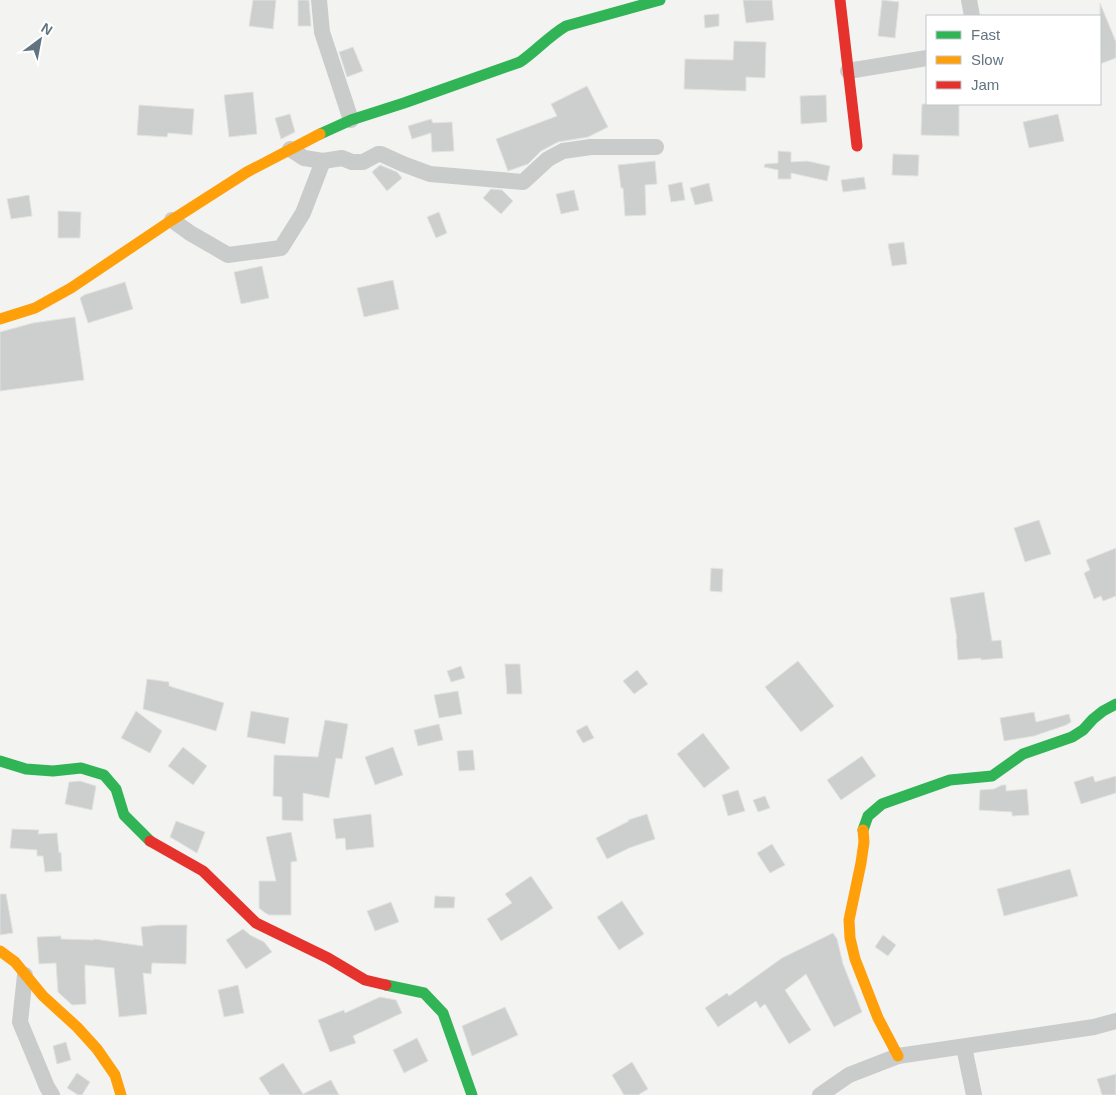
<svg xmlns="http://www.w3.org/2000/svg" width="1116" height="1095" viewBox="0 0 1116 1095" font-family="Helvetica,sans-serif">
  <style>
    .building { fill: #cdcfce; stroke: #e2e2e1 }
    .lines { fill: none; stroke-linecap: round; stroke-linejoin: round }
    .street { stroke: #cacccc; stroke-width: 16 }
    .fast { stroke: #30b455; stroke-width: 11 }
    .slow { stroke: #ff9f0a; stroke-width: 11 }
    .jam { stroke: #e5322d; stroke-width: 11 }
  </style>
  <rect width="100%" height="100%" fill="#f3f3f1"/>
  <g class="building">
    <path d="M253,0H276L273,29L249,26Z"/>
    <path d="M298,0H309L311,26H298Z"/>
    <path d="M743,0H772L774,20L746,23Z"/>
    <path d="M882,0L899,2L895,38L878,36Z"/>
    <path d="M1100,3L1116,42V58L1100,64Z"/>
    <path d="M719,14V26L705,28L704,15Z"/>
    <path d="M734,41L766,42L765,78L746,77V91L684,89L685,59L733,60Z"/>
    <path d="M353,47L363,71L347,77L339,52Z"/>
    <path d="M587,86L608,127L588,137L558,142L541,151L528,164L508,171L496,139L557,116L551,104Z"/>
    <path d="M253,92L257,134L229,137L224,95Z"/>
    <path d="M826,95L827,122L801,124L800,96Z"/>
    <path d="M922,104H959V136L921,135Z"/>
    <path d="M139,105L194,109L192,135L168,133L167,137L137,135Z"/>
    <path d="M290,114L295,132L281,139L275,118Z"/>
    <path d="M1058,114L1064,141L1029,148L1023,122Z"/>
    <path d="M431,119L433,123L452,122L454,151L432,152L431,133L412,139L408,126Z"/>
    <path d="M778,151L791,152V162L807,161L830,166L827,181L791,173V179H778V170L764,167L765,164L778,163Z"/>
    <path d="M893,154L919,155L918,176L892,175Z"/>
    <path d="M655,161L657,184L645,185L646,215L625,216L623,188H621L618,165Z"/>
    <path d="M380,165L397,172L402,178L387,191L372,172Z"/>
    <path d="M864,177L866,189L843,192L841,180Z"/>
    <path d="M682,182L685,200L671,202L668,185Z"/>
    <path d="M709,183L713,201L695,205L690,188Z"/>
    <path d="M491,189L502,190L513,201L501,214L483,198Z"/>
    <path d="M574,190L579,210L561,214L556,194Z"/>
    <path d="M29,195L32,216L11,219L7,199Z"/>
    <path d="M58,211L81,212L80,238H58Z"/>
    <path d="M439,212L447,233L436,238L427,217Z"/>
    <path d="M904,242L907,264L892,266L888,244Z"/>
    <path d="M262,266L269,298L241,304L234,272Z"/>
    <path d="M393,280L399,309L364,317L357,288Z"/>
    <path d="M125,282L133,309L88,323L80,298L84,295Z"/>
    <path d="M75,317L84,380L0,391V332L33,323Z"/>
    <path d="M1039,520L1051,554L1025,562L1014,528Z"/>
    <path d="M1116,548V596L1103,601L1101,596L1094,599L1084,573L1090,570L1086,560Z"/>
    <path d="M711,568L723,569L722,592L710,591Z"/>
    <path d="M984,592L992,641L1001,640L1003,658L981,660V658L958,660L956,639H957L950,598Z"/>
    <path d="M798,661L834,706L801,732L765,687Z"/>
    <path d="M505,664H520L522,694H507Z"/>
    <path d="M461,666L465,678L451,682L447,671Z"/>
    <path d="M637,670L648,684L634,694L623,681Z"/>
    <path d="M147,679L169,682V686L224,703L216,731L143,709Z"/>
    <path d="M458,691L462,714L439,718L434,695Z"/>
    <path d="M136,711L162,731L150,753L121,738Z"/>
    <path d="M251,711L289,718L285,744L247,737Z"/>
    <path d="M1034,712L1036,722L1069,714L1071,722L1066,725L1034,736L1004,741L1000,718Z"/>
    <path d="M325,720L348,724L342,759L336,758L329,798L303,793V821L282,820V797L273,796L274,755L318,757Z"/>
    <path d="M439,724L443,740L418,746L414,730Z"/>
    <path d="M587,725L594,738L583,743L576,731Z"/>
    <path d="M703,733L730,768L704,788L677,754Z"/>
    <path d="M183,747L207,766L193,785L168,766Z"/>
    <path d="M393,747L403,775L375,785L365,757Z"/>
    <path d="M473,750L475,770L459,771L457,751Z"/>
    <path d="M862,756L876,776L841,800L827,780Z"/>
    <path d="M1093,776L1095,782L1116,776V793L1081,804L1074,782Z"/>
    <path d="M80,781L96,786L92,810L65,804L69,782Z"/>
    <path d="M1002,785H1006V791L1027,789L1029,815L1012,816V812L979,810L980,790L994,789Z"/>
    <path d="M738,790L745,811L728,816L722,795Z"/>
    <path d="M765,796L770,808L758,812L753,800Z"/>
    <path d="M371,814L374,847L346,850L345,838L336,839L333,819Z"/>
    <path d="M647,814L655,839L629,848L607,859L596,838L629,821L628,820Z"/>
    <path d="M176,821L205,832L197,853L170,837Z"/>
    <path d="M12,829L39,830L38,834L57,833L59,853L61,852L62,871L45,872L43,856H37V850L10,848Z"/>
    <path d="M291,832L297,861L291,862V915H269L264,912L259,908V881H276L266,837Z"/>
    <path d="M772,844L785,865L770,873L757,853Z"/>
    <path d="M1070,869L1078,896L1004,916L997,889Z"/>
    <path d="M531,876L553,908L532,922L501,941L487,919L512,903L505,894Z"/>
    <path d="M0,894H6L13,933L0,935Z"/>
    <path d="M435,896L455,897L454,908H434Z"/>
    <path d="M622,901L644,934L619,950L597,917Z"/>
    <path d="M391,902L399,922L375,931L367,911Z"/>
    <path d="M159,925H187L186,964L152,963L151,974L143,973L147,1014L119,1017L114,968L85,965V979L86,1004L72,1005L58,992L56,963L39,964L37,937L61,936V939L94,940V939L143,946L141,927Z"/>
    <path d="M243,929L250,935L264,942L272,952L246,969L226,940Z"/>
    <path d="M833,933L837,939L843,964L862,1012L834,1027L806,974L785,990L811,1030L789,1044L765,1004L760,1008L756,1001L718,1027L705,1008L727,993L729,996L782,958Z"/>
    <path d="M883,935L896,945L888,956L875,947Z"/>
    <path d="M238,985L244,1013L224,1017L218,990Z"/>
    <path d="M380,997L396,1000L402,1013L353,1036L356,1043L330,1052L318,1020L344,1010L345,1013Z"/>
    <path d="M505,1007L518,1035L472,1056L462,1026Z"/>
    <path d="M417,1038L428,1061L404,1073L393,1050Z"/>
    <path d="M66,1042L71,1060L57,1064L53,1046Z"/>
    <path d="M632,1062L648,1089L638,1095H624L612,1075Z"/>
    <path d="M283,1063L303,1094L331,1080L339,1095H270L259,1078Z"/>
    <path d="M77,1073L90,1082L82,1095H78L67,1088Z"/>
    <path d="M1116,1074V1095H1102L1097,1079Z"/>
  </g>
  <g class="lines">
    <g class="street">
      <path d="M319,0L322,32L351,120"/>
      <path d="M969,0L972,16"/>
      <path d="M848,71L927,58"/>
      <path d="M290,149L304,158L323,161L342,158L352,162H363L378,154H381L403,164L430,174L523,182L548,159L563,151L591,147H656"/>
      <path d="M172,220L190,233L228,255L281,248L303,213L323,161"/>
      <path d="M25,975L20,1022L47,1087L52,1095"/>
      <path d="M964,1047L974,1095"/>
      <path d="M820,1095L849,1075L898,1056L1094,1027L1116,1021"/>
    </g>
    <g class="fast">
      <path d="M320,134L351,120L404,103L520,62C536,51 549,36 566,26L660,0"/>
      <path d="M0,761L26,769L53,771L81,768L104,775L116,789L124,815L150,841"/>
      <path d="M863,830L868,816L882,804L950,780L992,776L1023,754L1072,737L1083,730L1093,719L1103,711L1116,704"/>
      <path d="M386,985L424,993L443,1013L472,1095"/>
    </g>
    <g class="slow">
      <path d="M0,319L35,308L71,288L172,220L247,172L320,134"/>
      <path d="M863,830L864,842L861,863L849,920L850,938L855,959L878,1018L898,1056"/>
      <path d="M0,951L15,962L43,996L77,1027L97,1049L115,1075L121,1095"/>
    </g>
    <g class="jam">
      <path d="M840,0L857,146"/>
      <path d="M150,841L203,871L256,923L328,958L365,980L386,985"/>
    </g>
  </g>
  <rect x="926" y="15" width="175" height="90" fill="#ffffff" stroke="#c1c7cd"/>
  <rect x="936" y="31" width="25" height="8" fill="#30b455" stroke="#c1c7cd"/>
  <text x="971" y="40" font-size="15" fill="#637481">Fast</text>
  <rect x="936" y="56" width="25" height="8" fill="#ff9f0a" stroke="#c1c7cd"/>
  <text x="971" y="65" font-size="15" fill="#637481">Slow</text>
  <rect x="936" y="81" width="25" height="8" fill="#e5322d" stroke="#c1c7cd"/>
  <text x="971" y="90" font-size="15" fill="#637481">Jam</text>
  <g transform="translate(40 40) rotate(32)" stroke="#ffffff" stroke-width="4" paint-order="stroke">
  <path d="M0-4L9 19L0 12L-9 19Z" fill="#637481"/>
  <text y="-8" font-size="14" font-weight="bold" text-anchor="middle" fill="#637481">N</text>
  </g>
</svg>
